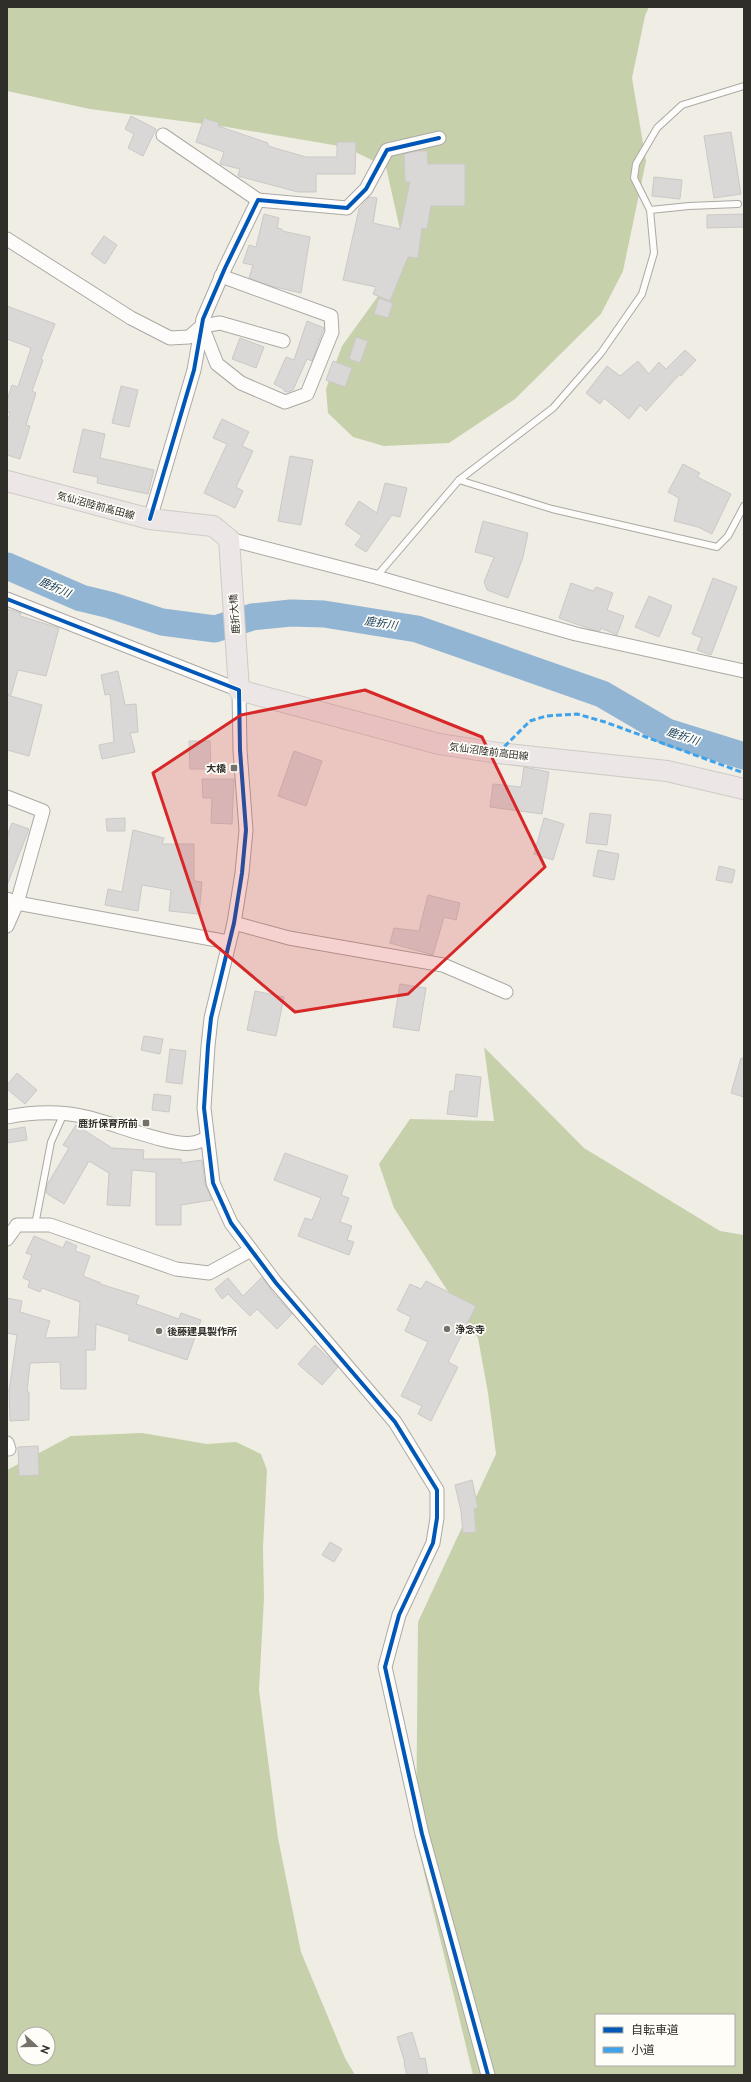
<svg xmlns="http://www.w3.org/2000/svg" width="751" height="2082" viewBox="0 0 751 2082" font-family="Raleway,'Noto Sans JP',sans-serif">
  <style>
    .forest { fill: #c6d1ab; fill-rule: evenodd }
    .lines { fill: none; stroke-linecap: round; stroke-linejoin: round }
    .river { stroke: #92b5d4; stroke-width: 27 }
    .building { fill: #dad8d7; stroke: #cbc8c7 }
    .service-casing { stroke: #aba9a3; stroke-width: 8 }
    .minor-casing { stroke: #aba9a3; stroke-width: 15 }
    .primary-casing { stroke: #cccbc6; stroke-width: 22 }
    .service { stroke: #fdfcfb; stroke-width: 6 }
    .minor { stroke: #fdfcfb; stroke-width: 13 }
    .primary { stroke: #ede6e6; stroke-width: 20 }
    .quiet { stroke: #3ea3eb; stroke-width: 3; stroke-dasharray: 6 3; stroke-linecap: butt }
    .cycleway-casing { stroke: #fefdf7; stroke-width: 6 }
    .cycleway { stroke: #0057b8; stroke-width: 4 }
    .marked { fill: #d62828; fill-opacity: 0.2; stroke: #d62828; stroke-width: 3; stroke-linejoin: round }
    .poi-dot { fill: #73716a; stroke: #fefdf7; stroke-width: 1.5 }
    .labels { text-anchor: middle; stroke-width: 3.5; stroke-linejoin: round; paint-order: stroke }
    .street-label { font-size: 10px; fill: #302e28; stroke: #fefdf7 }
    .poi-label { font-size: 10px; font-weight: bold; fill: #302e28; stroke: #fefdf7; text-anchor: end }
    .water-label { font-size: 11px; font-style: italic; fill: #103858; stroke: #fefdf7 }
  </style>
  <rect width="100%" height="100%" fill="#f0ede5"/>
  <g class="forest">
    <path d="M7,7H649L645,16L632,78L646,161L623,271L601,314L515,399L449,443L384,446L353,437L328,413L326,389L342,346L381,292L403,243L386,167L345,147L227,127L90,109L7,91Z"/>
    <path d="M484,1047L584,1148L720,1231L744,1235V2075H473L416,1839L418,1622L496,1454L488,1393L478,1338L394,1208L379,1164L410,1119L494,1121ZM596,2015H734V2065H596Z"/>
    <path d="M142,1433L207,1444L236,1442L261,1454L267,1470L263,1548L264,1598L259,1690L278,1838L301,1952L345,2058L355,2075H7V1470L71,1436ZM24,2034H48V2058H24Z"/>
  </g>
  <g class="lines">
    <path class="river" d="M7,566L81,598L110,605L162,622L215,629L252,617L291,613L324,614L417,629L602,694L667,732L744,756"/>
  </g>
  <g class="building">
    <path d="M131,116L156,129L143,156L128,148L134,134L125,129Z"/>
    <path d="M204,118L219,123L218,126L268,143V146L306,157H337V142H356L355,174H316V192H298L238,176L240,169L220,164L224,152L196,142Z"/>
    <path d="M731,132L741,194L714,198L704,136Z"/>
    <path d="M417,151H427L428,164H465V206H431L427,229L422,228L418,258L408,257L390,301L373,294L376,287L343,280L359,209L369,197L377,198L373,223L400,229L410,182H405L404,154Z"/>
    <path d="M654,177L682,180L680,199L652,196Z"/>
    <path d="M264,214L279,218L277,228L282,229V231L310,237L301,293L271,286L249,278L253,265L243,263L249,245L256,247Z"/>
    <path d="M744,214V227L707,228V215Z"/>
    <path d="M104,236L117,245L105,264L91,254Z"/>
    <path d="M379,298L393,303L388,318L374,314Z"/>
    <path d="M7,306L55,324L41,359L43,360L32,391L36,393L26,425L30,426L20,459L7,455V422L10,413L7,412V400L12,385L18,387L31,348L7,339Z"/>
    <path d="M307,321L324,328L312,361L307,359L293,390L288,392L284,391V389L274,384L286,357L294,360Z"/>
    <path d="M356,337L368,341L360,363L349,359Z"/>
    <path d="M240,338L264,347L256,368L232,359Z"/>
    <path d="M685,350L696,360L681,376L680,374L646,411L640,405L629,419L604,398L600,404L586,393L607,366L620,376L638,361L649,374L659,362L666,369Z"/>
    <path d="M333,361L352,368L345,387L326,380Z"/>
    <path d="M121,386L138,390L129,427L112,423Z"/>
    <path d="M222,419L249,432L242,446L253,451L236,487L243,491L235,508L204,493L227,444L213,438Z"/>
    <path d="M83,429L105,434L100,458L154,470L148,494L97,483L98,477L73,472Z"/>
    <path d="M290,456L313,460L301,525L278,521Z"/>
    <path d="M683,464L700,473L697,477L731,494L712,534L698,527L674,521L679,498L668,492Z"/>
    <path d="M385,483L407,488L400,517L392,515L366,552L355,545L362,536L345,524L359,501L377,513Z"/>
    <path d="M483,521L528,533L523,557L508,598L487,590L484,582L494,557L475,552Z"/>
    <path d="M713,578L737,587L711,655L697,650L702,638L692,634Z"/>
    <path d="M571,583L593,591L596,587L613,593L607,610L624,616L617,635L601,628L600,631L593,630L559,618Z"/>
    <path d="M649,596L672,606L659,637L635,627Z"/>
    <path d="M7,609L21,613L20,616L59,628L46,676L18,670L11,695H7Z"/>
    <path d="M118,671L125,705L136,704L138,732L130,733L135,752L102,759L99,745L114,742L110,694L105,695L101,675Z"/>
    <path d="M7,695L42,705L29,756L7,750Z"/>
    <path d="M189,741H210L211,769H190Z"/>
    <path d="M294,751L322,761L306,806L278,796Z"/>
    <path d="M524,767L549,772L542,814L490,807L493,784L521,787Z"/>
    <path d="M202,779H234L232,824L211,823L212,798H203Z"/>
    <path d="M590,813L611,815L607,845L586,843Z"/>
    <path d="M125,818V831H107L106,819Z"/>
    <path d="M544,818L564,824L553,860L534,854Z"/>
    <path d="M12,823L29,829L7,885V836Z"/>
    <path d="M133,830L164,838L162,844H194V881L202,882L199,914L169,911L171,890L142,885L138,911L105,905L108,889L122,892Z"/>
    <path d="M598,850L619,854L614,880L593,876Z"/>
    <path d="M719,866L735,870L732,883L716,880Z"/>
    <path d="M428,895L460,903L456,920L444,917L433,955L390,943L394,928L419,931Z"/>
    <path d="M400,984L426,988L419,1031L393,1027Z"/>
    <path d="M255,991L284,997L276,1036L247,1030Z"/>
    <path d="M144,1036L163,1039L160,1054L141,1050Z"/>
    <path d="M170,1049L186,1051L182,1084L166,1082Z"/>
    <path d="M741,1058L744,1059V1097L731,1093Z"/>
    <path d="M17,1073L37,1090L25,1104L7,1089V1085Z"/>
    <path d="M456,1074L481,1077L477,1117L447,1114L450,1091H454Z"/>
    <path d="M154,1094L171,1096L169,1112L152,1110Z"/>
    <path d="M76,1125L112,1148L144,1150L143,1159H181V1163L202,1160L205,1184L212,1200L181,1205V1225H156V1172L132,1170L130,1206L107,1205L109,1173L89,1161L64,1204L46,1193L47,1185L69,1148L63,1145Z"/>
    <path d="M25,1127L27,1140L7,1143V1130Z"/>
    <path d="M285,1153L348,1176L341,1195L349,1198L340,1222L352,1226L347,1240L354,1242L349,1255L298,1236L305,1218L312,1220L321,1198L274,1180Z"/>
    <path d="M34,1236L63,1248L66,1241L77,1246L75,1251L90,1256L83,1276L101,1283L100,1284L139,1296L136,1304L179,1319L181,1313L201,1320L187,1360L128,1340L130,1335L96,1324L95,1350H86V1389H61L60,1362L30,1363L27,1392H29V1420L10,1421L9,1391L17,1335L7,1333V1298L22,1301L20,1312L50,1321L45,1338L78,1337L80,1302L42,1288L40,1292L28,1287L30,1281L23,1278L32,1255L26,1253Z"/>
    <path d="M262,1277L273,1293L292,1314L277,1329L257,1309L250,1316L228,1294L222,1299L215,1289L228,1278L243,1296Z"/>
    <path d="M426,1281L476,1306L448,1362L458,1367L431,1421L418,1414L422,1406L401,1396L428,1342L405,1331L411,1317L397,1310L410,1284L421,1289Z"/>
    <path d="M315,1345L338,1367L322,1385L298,1364Z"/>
    <path d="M38,1446L39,1475L19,1476L18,1447Z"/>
    <path d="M472,1480L478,1508L474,1509L476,1532L463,1533L461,1511L455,1485Z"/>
    <path d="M330,1542L342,1549L334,1562L322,1555Z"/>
    <path d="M412,2032L420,2059L425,2058L428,2075H407L404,2063H405L397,2037Z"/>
  </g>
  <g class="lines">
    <defs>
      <g id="service">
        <path d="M738,204L689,206L650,210L634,178L636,164L657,128L682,105L744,86"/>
        <path d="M459,480L552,509L717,547L728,536L744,506"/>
        <path d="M376,577L459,480L553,408L601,353L642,294L654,253L650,210"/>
        <path d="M35,1225L51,1142L64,1113"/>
      </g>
      <g id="minor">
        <path d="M163,135L258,200"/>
        <path d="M7,239L131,318L170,338L189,337L202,326"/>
        <path d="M221,276L331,316L332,332L307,394L285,402L241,383L217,364L202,326L220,323L283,341"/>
        <path d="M150,519L194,370L203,319L225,268L258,200L347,208L366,189L387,150L439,138"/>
        <path d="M229,539L376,577L576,634L744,671"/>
        <path d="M7,599L239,690L240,750L246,830L242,873L234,923L211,1018L208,1046L204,1108L213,1183L231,1223L276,1283L395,1422L437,1490V1518L433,1543L399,1615L385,1667L422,1834L488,2075"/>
        <path d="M7,797L43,811L17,903L7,926"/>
        <path d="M7,899L17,903L228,942"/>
        <path d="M234,923L289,938L443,965L506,992"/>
        <path d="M7,1117C33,1112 60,1111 86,1117C110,1122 172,1147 192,1143C197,1143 202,1140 207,1138"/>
        <path d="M7,1239L17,1225H50L176,1269L209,1273L251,1250"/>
        <path d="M7,1443L9,1449"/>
      </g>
      <path id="primary" d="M7,481L150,519L213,526L229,539L239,690L439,744L498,753L667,771L744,789"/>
    </defs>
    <use href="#service" class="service-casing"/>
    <use href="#minor" class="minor-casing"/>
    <use href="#primary" class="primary-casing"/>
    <use href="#service" class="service"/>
    <use href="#minor" class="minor"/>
    <use href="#primary" class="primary"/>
    <path class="quiet" d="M498,753L530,721L546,716L577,714L605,722L744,773"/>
    <defs>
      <g id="cycleway">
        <path d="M150,519L194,370L203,319L225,268L258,200L347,208L366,189L387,150L439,138"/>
        <path d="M7,599L239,690L240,750L246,830L242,873L234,923L211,1018L208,1046L204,1108L213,1183L231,1223L276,1283L395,1422L437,1490V1518L433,1543L399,1615L385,1667L422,1834L488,2075"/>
      </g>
    </defs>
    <use href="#cycleway" class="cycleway-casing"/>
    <use href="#cycleway" class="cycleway"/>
  </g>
  <path class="marked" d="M365,690L482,737L545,867L408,994L295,1012L208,939L153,773L241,715Z"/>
  <g class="poi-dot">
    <rect x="230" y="764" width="8" height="8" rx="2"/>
    <rect x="142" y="1119" width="8" height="8" rx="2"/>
    <circle cx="447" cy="1329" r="4"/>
    <circle cx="159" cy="1331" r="4"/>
  </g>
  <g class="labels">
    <g class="street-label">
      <text transform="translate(96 505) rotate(15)" y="4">気仙沼陸前高田線</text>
      <text transform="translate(234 614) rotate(-94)" y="4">鹿折大橋</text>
      <text transform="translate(489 751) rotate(7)" y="4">気仙沼陸前高田線</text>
    </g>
    <g class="poi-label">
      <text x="226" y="772">大橋</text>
      <text x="138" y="1127">鹿折保育所前</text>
      <text x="455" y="1333" text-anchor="start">浄念寺</text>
      <text x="167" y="1335" text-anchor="start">後藤建具製作所</text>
    </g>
    <g class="water-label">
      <text transform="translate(55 587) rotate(24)" y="4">鹿折川</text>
      <text transform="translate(381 623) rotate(9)" y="4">鹿折川</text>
      <text transform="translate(683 736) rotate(19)" y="4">鹿折川</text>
    </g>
  </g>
  <rect width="751" height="2082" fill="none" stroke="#302e28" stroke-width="16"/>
  <rect x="595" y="2014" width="140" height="52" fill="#fefdf7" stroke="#acaaa4"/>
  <rect x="603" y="2027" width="20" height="6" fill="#0057b8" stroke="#acaaa4"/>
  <text x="631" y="2034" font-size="12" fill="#302e28">自転車道</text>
  <rect x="603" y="2047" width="20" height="6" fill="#3ea3eb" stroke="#acaaa4"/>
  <text x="631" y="2054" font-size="12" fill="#302e28">小道</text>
  <g transform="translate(36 2046) rotate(111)"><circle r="19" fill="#fefdf7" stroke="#acaaa4"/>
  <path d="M0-3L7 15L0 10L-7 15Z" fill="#73716a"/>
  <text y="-6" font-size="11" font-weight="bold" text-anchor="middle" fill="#302e28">N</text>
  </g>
</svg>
